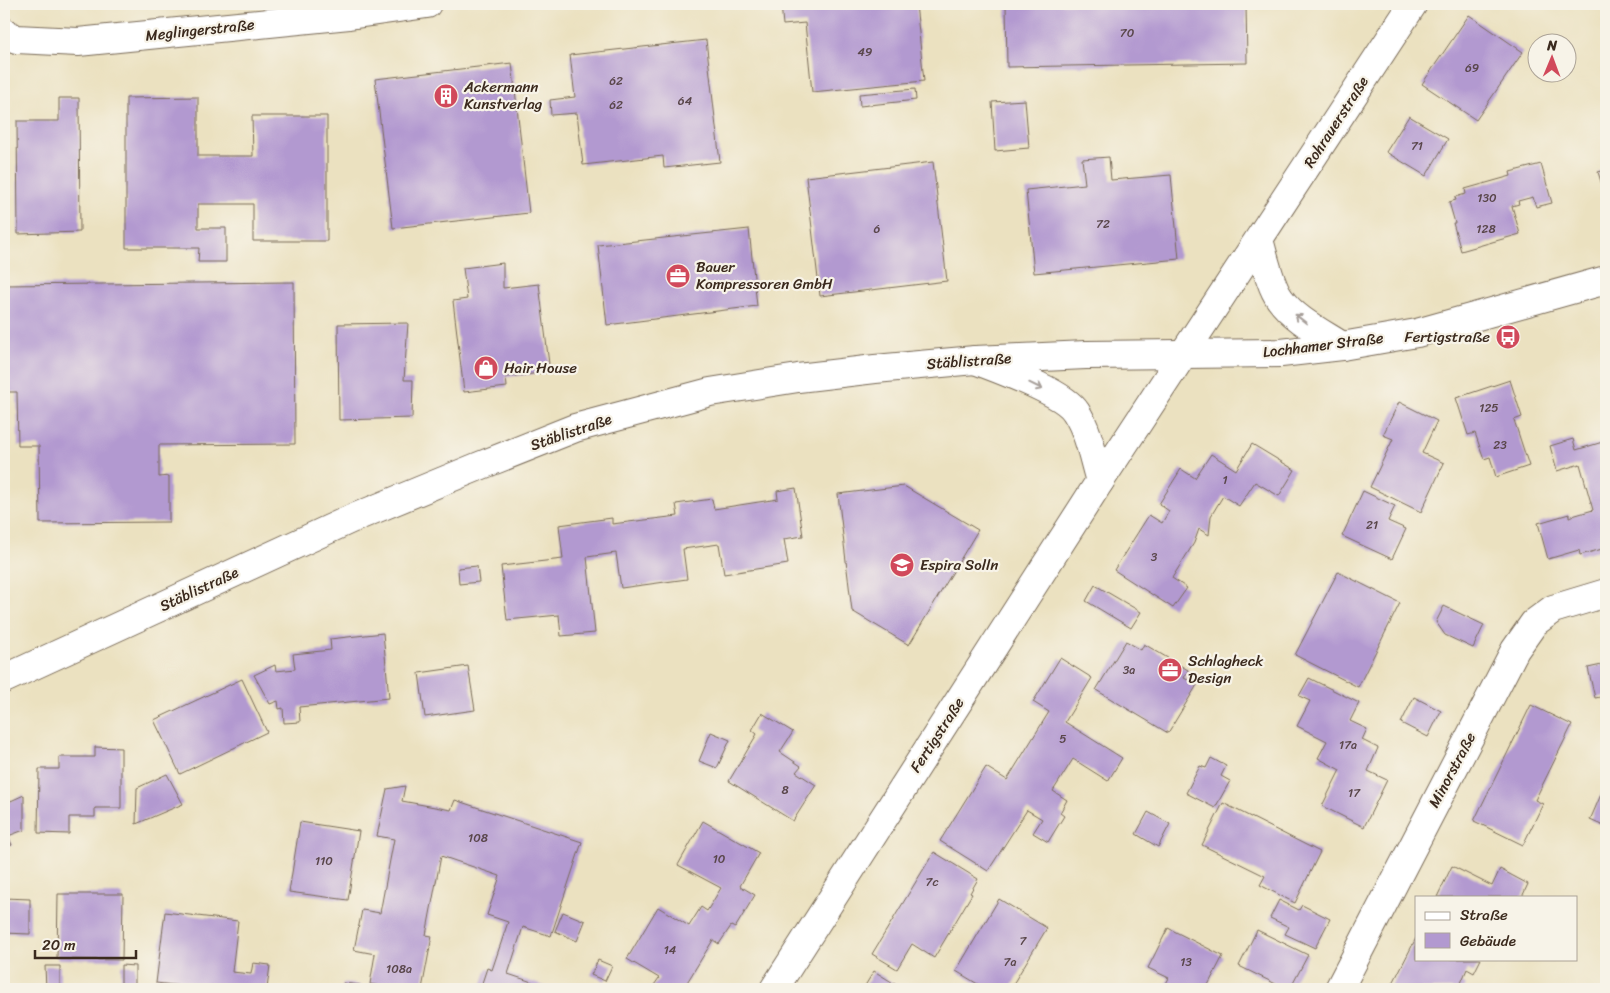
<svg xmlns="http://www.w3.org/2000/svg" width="1610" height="993" viewBox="0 0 1610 993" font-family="Sriracha,sans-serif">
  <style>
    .building { fill: #b299d0 }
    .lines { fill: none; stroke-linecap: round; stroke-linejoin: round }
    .street-casing { stroke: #796a57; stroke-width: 30 }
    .secondary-casing { stroke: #796a57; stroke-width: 30 }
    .street { stroke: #fff; stroke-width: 28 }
    .secondary { stroke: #fff; stroke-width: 28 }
    .oneway { stroke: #a79f9a }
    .labels { text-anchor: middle; stroke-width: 4.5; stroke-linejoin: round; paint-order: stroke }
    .number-label { font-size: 12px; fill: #59464a }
    .street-label { font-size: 15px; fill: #3b2a1e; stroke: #f7f3e8 }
    .poi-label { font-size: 15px; fill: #3b2a1e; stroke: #f7f3e8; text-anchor: start }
  </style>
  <rect width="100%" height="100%" fill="#f7f3e8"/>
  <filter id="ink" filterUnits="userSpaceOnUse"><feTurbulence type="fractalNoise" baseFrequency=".02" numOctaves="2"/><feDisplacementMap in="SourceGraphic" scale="10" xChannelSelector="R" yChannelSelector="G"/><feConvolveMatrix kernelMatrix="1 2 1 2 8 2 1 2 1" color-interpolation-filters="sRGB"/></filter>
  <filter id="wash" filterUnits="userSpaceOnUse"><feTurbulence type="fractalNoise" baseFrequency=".0096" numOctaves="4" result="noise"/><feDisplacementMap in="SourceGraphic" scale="20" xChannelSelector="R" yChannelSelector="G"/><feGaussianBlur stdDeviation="1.12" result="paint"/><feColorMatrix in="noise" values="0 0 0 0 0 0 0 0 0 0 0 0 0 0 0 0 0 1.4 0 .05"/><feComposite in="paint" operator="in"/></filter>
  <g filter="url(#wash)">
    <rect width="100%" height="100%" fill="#ebe1c0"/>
    <g id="blocks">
      <g class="building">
        <path d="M781,4H916L924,81L812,92L805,23L783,25Z"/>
        <path d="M1006,4H1246L1247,63L1007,67Z"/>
        <path d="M1469,15L1523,52L1476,120L1422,84Z"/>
        <path d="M706,40L720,162L664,168L663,156L583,165L577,113L551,115L550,100L575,97L570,55Z"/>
        <path d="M512,63L529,213L393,228L375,79Z"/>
        <path d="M915,89L916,100L860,106L859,94Z"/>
        <path d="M198,97V156H253L252,116H327V241H253V204H198V228H226V262H198L199,248H126V98Z"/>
        <path d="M59,98H79L80,232L18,234L17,121H59Z"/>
        <path d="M1025,100L1029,148L995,151L992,102Z"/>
        <path d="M1409,116L1448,139L1426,176L1386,152Z"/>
        <path d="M1109,157L1111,180L1171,175L1179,259L1034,273L1026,190L1085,184L1082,159Z"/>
        <path d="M933,162L947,281L820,296L806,177Z"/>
        <path d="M1541,164L1552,203L1536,207L1533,197L1518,201L1519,204L1512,206L1520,234L1461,251L1453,223H1455L1449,202L1456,200L1455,197L1466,194L1465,189L1511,176L1510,172Z"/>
        <path d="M1606,170V198L1598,172Z"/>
        <path d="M749,229L757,306L607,325L598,245Z"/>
        <path d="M503,263V288L539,284L550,372L506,377L507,387L464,392L453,301L467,299L463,268Z"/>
        <path d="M294,282L295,444L159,445V477L169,476V522L40,523L39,446H18L17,392H4V285Z"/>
        <path d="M408,323L404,380H413L412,418L339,420L338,324Z"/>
        <path d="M1510,380L1522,417L1514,420L1529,466L1496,477L1490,457L1484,459L1475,433L1468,435L1456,398Z"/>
        <path d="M1399,402L1437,421L1422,453L1444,463L1421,512L1370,487L1393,439L1383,435Z"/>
        <path d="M1573,439L1576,450L1606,441V524L1602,525L1606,548L1580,555L1579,550L1548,559L1538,523L1569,514V517L1593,510L1580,464L1557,471L1550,446Z"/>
        <path d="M1252,444L1295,470L1279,496L1255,482L1239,506L1223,496L1211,516L1209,535L1199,529L1194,543L1172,578L1187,588L1173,608L1114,570L1149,515L1162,523L1169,511L1159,504L1181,469L1195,478L1211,454L1236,470Z"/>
        <path d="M904,486L978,530L909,645L852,611L838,494Z"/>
        <path d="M796,488L803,536L784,539L788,564L724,574L719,544L683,549L687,579L621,588L616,553L587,557L595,633L561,636L559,615L507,620L501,566L563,559L559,525L612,518V524L678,516L676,504L712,499L714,509L778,499L777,491Z"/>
        <path d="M1363,491L1395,506L1388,521L1406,529L1392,559L1342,536Z"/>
        <path d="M477,566L479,582L459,584L458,568Z"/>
        <path d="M1338,572L1400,603L1358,687L1295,655Z"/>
        <path d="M1095,585L1141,612L1131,628L1086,601Z"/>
        <path d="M1444,606L1484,625L1473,648L1445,635L1436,622Z"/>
        <path d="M383,633L389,698L299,707L300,722L284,723L283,708L279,709L278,701L270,704L254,675L275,665L276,671L295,669L293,654L331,650L330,639Z"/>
        <path d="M1126,641L1141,650L1144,644L1188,670L1184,678L1197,685L1168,733L1096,690Z"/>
        <path d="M1060,658L1092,678L1065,722L1122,758L1108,781L1073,759L1053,791L1067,800L1060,813L1064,816L1048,842L1033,833L1042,819L1027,810L988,871L940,841L986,767L1007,780L1049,712L1033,702Z"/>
        <path d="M1606,664V696L1595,698L1588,668Z"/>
        <path d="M468,666L475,710L425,717L419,673Z"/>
        <path d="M1309,678L1359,703L1350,721L1367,729L1362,740L1378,748L1368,771L1387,780L1364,827L1322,806L1340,770L1318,758L1327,741L1297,726L1310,701L1299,696Z"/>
        <path d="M242,679L267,732L180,774L154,720Z"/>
        <path d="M1414,697L1441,711L1428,737L1401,723Z"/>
        <path d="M1531,705L1572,725L1535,800L1543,804L1523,845L1474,821Z"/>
        <path d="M762,713L793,732L780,752L801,766L796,772L816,785L793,821L729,781L757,734L752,730Z"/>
        <path d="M711,732L730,740L717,768L699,761Z"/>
        <path d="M95,747L121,748V808H95V817H69V834L38,833L39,769H59V757H95Z"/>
        <path d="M1211,758L1226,766L1221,776L1230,781L1215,808L1186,793L1200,766L1206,768Z"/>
        <path d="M167,774L183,804L136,824L137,788Z"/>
        <path d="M1606,783V827L1590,820Z"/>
        <path d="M405,786L402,801L451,810L455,800L582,842L551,936L523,927L508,974L553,989H480L487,968L492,970L508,922L487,915L500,876L441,856L426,935L432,936L422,989H398L370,984L375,954L354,950L362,910L380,913L394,839L377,836L387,789Z"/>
        <path d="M24,795V830L8,836L12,845L4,848V804Z"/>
        <path d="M1223,803L1320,852L1295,903L1260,885L1265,876L1202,845Z"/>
        <path d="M1148,812L1170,824L1158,847L1136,834Z"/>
        <path d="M703,821L759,853L740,886L755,895L735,928L731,926L719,944L713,940L683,989H654L652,988L659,978L627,959L658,907L689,926L701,907L707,911L721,888L678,865Z"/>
        <path d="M300,822L359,831L348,900L289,892Z"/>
        <path d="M934,852L978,879L970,893L972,894L934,958L912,944L897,969L872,954Z"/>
        <path d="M1452,866L1492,886L1500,869L1528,884L1522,897H1437Z"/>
        <path d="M58,894H123L122,960L57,959Z"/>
        <path d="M4,898L30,899V934L4,933Z"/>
        <path d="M999,899L1047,928L1010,989H986L956,971Z"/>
        <path d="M1279,900L1299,910L1302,905L1330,919L1315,948L1285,934L1289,927L1270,918Z"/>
        <path d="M165,912L238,921L232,972L251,974L253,963L270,965L267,989H208L156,983Z"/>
        <path d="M563,912L585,921L577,941L555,931Z"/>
        <path d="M1168,928L1223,956L1206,989H1163L1169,978L1148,968Z"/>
        <path d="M1257,930L1308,955L1290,989H1286L1239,966Z"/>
        <path d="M1416,938V959H1481L1474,973L1467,969L1461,983L1466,985L1464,989H1390Z"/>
        <path d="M598,960L612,966L605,981L591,975Z"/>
        <path d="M121,965L135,966V989H121Z"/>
        <path d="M45,966H60V989H46Z"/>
        <path d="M874,971L903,989H863Z"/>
        <path d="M343,983L360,985V989H342Z"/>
        <path d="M610,985L622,989H609Z"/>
      </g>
    </g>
  </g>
  <g filter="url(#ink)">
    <use href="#blocks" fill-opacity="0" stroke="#796a57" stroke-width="1"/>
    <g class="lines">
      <defs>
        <g id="street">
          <path d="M4,32L16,39L78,42L349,15L427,4"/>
          <path d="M1259,240C1264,256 1270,286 1280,299C1294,319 1322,333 1342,346"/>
          <path d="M975,360C998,369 1064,392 1076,412C1089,432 1093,458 1100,481"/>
          <path d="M774,989L1100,481L1413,4"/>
          <path d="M1339,989L1515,650L1534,623L1553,609L1606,593"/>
        </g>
        <path id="secondary" d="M4,679L351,519L477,467L575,428L710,392L798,378L875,369L975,360L1086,355L1281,353L1342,346L1417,333L1606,280"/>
      </defs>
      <use href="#street" class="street-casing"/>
      <use href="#secondary" class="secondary-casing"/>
      <use href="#street" class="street"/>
      <use href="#secondary" class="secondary"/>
    </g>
    <defs><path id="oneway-shaft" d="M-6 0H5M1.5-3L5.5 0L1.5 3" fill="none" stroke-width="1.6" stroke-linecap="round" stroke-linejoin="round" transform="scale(1.25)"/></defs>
    <g class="oneway">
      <use href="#oneway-shaft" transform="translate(1301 319) rotate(-142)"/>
      <use href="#oneway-shaft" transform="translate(1036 386) rotate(26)"/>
    </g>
  </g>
  <defs>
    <symbol id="building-disc" viewBox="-11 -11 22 22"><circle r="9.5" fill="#d1495b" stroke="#f7f3e8"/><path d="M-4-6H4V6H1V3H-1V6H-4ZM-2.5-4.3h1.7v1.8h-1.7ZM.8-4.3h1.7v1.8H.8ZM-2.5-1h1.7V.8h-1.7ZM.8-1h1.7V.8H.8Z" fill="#fff"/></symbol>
    <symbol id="office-disc" viewBox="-11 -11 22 22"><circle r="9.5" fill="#d1495b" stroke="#f7f3e8"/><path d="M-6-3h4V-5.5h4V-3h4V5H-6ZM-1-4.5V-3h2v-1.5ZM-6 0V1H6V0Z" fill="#fff"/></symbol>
    <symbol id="bus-disc" viewBox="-11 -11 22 22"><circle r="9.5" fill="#d1495b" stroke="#f7f3e8"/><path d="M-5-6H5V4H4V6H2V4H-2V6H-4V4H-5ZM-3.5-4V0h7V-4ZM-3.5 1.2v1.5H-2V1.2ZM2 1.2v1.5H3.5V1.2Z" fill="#fff"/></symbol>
    <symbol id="shop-disc" viewBox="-11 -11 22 22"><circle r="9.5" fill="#d1495b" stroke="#f7f3e8"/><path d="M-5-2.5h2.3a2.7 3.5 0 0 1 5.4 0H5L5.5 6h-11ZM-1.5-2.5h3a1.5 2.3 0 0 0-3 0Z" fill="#fff"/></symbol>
    <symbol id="school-disc" viewBox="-11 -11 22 22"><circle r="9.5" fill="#d1495b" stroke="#f7f3e8"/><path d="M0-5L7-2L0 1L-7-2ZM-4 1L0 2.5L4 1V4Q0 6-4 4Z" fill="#fff"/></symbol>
  </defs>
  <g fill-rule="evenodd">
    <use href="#building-disc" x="432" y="82" width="28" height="28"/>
    <use href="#office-disc" x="664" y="262" width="28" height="28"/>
    <use href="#bus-disc" x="1494" y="323" width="28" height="28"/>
    <use href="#shop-disc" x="472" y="354" width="28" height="28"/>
    <use href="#school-disc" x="888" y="551" width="28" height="28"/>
    <use href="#office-disc" x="1156" y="656" width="28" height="28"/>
  </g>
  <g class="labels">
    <g class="number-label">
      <text x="1127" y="37">70</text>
      <text x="865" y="56">49</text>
      <text x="1472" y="72">69</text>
      <text x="616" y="85">62</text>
      <text x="685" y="105">64</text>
      <text x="616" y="109">62</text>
      <text x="1417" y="150">71</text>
      <text x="1487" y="202">130</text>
      <text x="1103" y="228">72</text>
      <text x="877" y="233">6</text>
      <text x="1486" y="233">128</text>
      <text x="1489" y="412">125</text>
      <text x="1500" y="449">23</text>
      <text x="1225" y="484">1</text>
      <text x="1372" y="529">21</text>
      <text x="1154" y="561">3</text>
      <text x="1129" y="674">3a</text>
      <text x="1063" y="743">5</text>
      <text x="1348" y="749">17a</text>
      <text x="785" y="794">8</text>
      <text x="1354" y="797">17</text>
      <text x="478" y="842">108</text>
      <text x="719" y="863">10</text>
      <text x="324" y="865">110</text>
      <text x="932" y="886">7c</text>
      <text x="1023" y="945">7</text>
      <text x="670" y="954">14</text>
      <text x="1010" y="966">7a</text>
      <text x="1186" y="966">13</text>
      <text x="399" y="973">108a</text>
    </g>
    <g class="street-label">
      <text transform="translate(200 30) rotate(-6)" y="5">Meglingerstraße</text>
      <text transform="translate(1336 122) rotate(-57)" y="5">Rohrauerstraße</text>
      <text transform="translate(1323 345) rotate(-7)" y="5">Lochhamer Straße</text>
      <text transform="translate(969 361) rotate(-4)" y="5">Stäblistraße</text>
      <text transform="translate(571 432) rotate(-19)" y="5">Stäblistraße</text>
      <text transform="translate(199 589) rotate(-25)" y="5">Stäblistraße</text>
      <text transform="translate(937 735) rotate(-57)" y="5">Fertigstraße</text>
      <text transform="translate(1452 770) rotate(-62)" y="5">Minorstraße</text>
    </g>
    <g class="poi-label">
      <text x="464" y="92">Ackermann<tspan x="464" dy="17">Kunstverlag</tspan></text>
      <text x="696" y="272">Bauer<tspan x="696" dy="17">Kompressoren GmbH</tspan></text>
      <text x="1490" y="342" text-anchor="end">Fertigstraße</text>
      <text x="504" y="373">Hair House</text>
      <text x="920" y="570">Espira Solln</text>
      <text x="1188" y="666">Schlagheck<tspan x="1188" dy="17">Design</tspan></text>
    </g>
  </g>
  <rect width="1610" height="993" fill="none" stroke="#f7f3e8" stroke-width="20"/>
  <rect x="1415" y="896" width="162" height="65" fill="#f7f3e8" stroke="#aca397"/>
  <rect x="1425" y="912" width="25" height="8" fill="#ffffff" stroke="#aca397"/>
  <text x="1460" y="920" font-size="15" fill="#3b2a1e">Straße</text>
  <rect x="1425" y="933" width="25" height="15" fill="#b299d0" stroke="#aca397"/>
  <text x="1460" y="946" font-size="15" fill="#3b2a1e">Gebäude</text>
  <g transform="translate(1552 58) rotate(1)"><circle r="24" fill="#f7f3e8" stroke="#aca397"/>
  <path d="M0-4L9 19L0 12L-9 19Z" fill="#d1495b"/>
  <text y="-8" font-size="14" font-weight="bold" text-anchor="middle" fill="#3b2a1e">N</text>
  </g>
  <path d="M35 950v8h101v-8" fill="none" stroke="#3b2a1e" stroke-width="2.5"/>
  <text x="42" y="950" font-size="15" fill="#3b2a1e" stroke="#f7f3e8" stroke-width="4" paint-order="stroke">20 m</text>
</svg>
